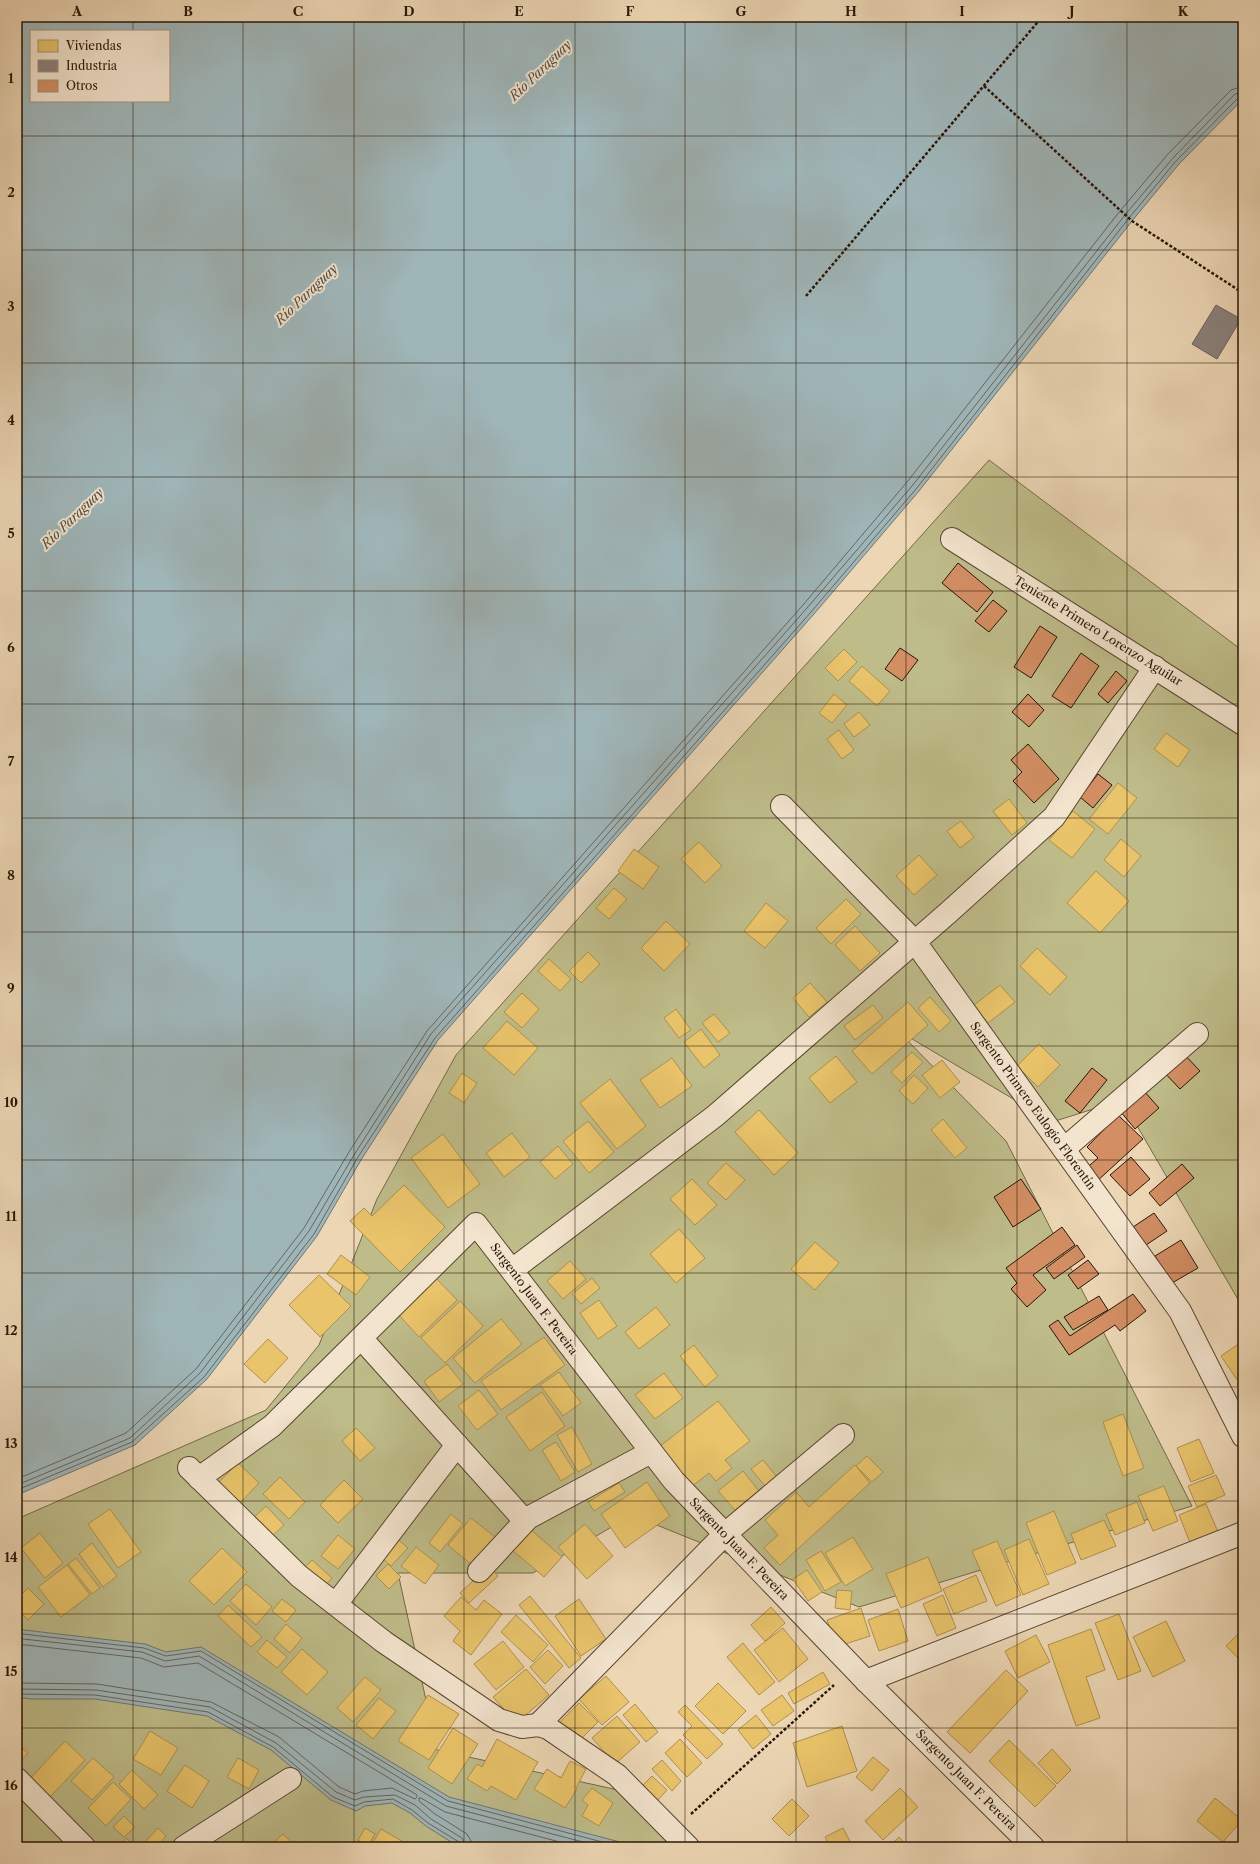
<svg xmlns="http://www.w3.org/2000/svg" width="1260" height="1864" viewBox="0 0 1260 1864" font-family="'Libre Caslon Text',serif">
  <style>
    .green { fill: #bebc89; stroke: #736a47 }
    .water { fill: #9fb6b9; stroke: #6f7671; fill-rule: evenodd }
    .homes { fill: #e9c46a; stroke: #af904c }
    .industry { fill: #8a817c; stroke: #6d6158 }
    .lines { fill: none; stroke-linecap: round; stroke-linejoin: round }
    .shore { stroke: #64665f; stroke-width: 1 }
    .building { fill: #d38e63; stroke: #281705 }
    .minor-casing { stroke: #594731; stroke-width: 24 }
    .path { stroke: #281705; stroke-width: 2.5; stroke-dasharray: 3 2; stroke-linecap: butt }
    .minor { stroke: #f3e4ce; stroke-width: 22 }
    .grid { fill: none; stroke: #281705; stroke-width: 1; stroke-opacity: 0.55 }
    .labels { text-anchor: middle; stroke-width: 4; stroke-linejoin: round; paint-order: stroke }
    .street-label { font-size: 12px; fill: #281705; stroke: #f3e4ce }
    .water-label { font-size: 13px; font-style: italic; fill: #524f44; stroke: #f3e4ce }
    .neatline { fill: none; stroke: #281705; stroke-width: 1.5 }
    .grid-label { font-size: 13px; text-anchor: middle; font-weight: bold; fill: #281705 }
  </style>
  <rect width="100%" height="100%" fill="#ecd6b4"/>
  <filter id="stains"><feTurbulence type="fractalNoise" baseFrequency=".005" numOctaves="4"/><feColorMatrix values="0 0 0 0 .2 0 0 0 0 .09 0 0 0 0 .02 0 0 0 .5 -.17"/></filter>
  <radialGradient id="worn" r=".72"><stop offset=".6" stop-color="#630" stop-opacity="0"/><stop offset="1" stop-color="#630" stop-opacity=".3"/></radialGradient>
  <path class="green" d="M989,460L1243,651V1308L1122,1100L1052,1122L897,1030L1006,1141L1192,1506L859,1607L632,1515L533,1573H398L437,1750L627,1792L681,1847H17V1519L266,1410L319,1345L377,1199L456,1055Z"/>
  <g class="water">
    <path d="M17,17H1243V99L1179,164L1132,221L919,491L814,614L438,1040L361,1160L317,1236L207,1379L135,1445L17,1495ZM31,31H169V101H31Z"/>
    <path d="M17,1627L24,1630L145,1644L166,1652L201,1647L449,1797L635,1846L645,1847H459L426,1826L410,1813L392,1803L365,1806L356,1811L331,1800L271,1750L207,1716L95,1699H31L17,1697Z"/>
  </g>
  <g class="homes">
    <path d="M844,649L857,662L838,681L825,668Z"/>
    <path d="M862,666L890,691L877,706L849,681Z"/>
    <path d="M834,694L847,705L832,723L819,713Z"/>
    <path d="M859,712L870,725L854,737L844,724Z"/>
    <path d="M839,730L854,750L842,759L827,739Z"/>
    <path d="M1166,733L1190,750L1178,767L1154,749Z"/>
    <path d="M1118,783L1137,798L1108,834L1089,819Z"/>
    <path d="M1009,799L1027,823L1012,835L993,811Z"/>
    <path d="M1073,811L1095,829L1072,858L1049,840Z"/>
    <path d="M961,821L974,837L960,848L947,831Z"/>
    <path d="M1121,839L1141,856L1124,877L1104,860Z"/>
    <path d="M699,842L722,866L705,883L681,859Z"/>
    <path d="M634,849L659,867L643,889L618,871Z"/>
    <path d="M919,855L937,875L914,895L896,876Z"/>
    <path d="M1096,871L1129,901L1100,933L1067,903Z"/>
    <path d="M614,888L627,899L609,919L596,908Z"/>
    <path d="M846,899L861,914L831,944L816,928Z"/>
    <path d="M766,903L788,921L765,948L744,931Z"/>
    <path d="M666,921L690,944L664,971L641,948Z"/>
    <path d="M855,926L880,953L860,971L835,945Z"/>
    <path d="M1037,948L1067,977L1050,995L1020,966Z"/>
    <path d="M588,952L600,964L581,983L569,971Z"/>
    <path d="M549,959L571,979L560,991L538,971Z"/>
    <path d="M810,983L827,1002L809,1017L793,998Z"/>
    <path d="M1000,985L1015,1002L988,1023L974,1005Z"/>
    <path d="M522,993L539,1009L522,1028L504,1012Z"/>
    <path d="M930,997L951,1021L939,1032L918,1008Z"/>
    <path d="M908,1002L928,1025L872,1074L852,1051Z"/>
    <path d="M873,1005L883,1018L855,1040L844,1026Z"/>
    <path d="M676,1009L691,1030L679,1038L664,1018Z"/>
    <path d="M714,1014L730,1033L718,1042L702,1023Z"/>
    <path d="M507,1021L538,1048L514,1075L483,1048Z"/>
    <path d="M701,1029L720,1055L704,1068L684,1042Z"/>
    <path d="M1039,1044L1060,1065L1038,1087L1017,1066Z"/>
    <path d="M912,1052L923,1062L902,1083L891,1072Z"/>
    <path d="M836,1056L857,1082L830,1103L809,1078Z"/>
    <path d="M672,1058L692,1086L660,1108L640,1080Z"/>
    <path d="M942,1060L960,1082L940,1098L922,1075Z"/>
    <path d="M462,1073L477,1083L464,1103L449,1093Z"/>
    <path d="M914,1075L928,1088L913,1104L899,1091Z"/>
    <path d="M610,1079L646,1126L617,1149L580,1103Z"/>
    <path d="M759,1110L798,1153L774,1175L735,1132Z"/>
    <path d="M943,1119L967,1148L955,1158L931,1130Z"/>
    <path d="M588,1121L614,1152L589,1173L563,1141Z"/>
    <path d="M512,1133L530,1157L504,1177L486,1153Z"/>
    <path d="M443,1134L480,1184L448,1208L411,1158Z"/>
    <path d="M558,1146L573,1164L555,1179L540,1162Z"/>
    <path d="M726,1163L745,1180L726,1200L707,1183Z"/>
    <path d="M692,1179L717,1205L695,1225L670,1199Z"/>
    <path d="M404,1185L445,1227L400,1272L350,1221L364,1208L372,1216Z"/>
    <path d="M679,1229L705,1258L676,1283L650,1254Z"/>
    <path d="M815,1242L839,1263L815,1290L791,1269Z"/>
    <path d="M341,1255L370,1277L356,1295L327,1274Z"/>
    <path d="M570,1261L586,1279L563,1299L547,1281Z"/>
    <path d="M319,1275L351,1306L320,1337L289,1305Z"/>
    <path d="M433,1275L457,1300L419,1337L395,1311Z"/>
    <path d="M592,1278L600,1288L581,1304L572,1294Z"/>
    <path d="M599,1300L617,1326L598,1339L580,1313Z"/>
    <path d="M460,1301L483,1326L445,1363L421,1338Z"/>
    <path d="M656,1307L670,1325L639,1349L625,1332Z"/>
    <path d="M501,1319L522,1344L475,1383L453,1358Z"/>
    <path d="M544,1337L565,1365L501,1410L481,1381Z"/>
    <path d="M268,1339L288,1358L265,1383L244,1364Z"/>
    <path d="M1243,1341V1386L1242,1387L1221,1356Z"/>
    <path d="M694,1345L718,1376L705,1387L680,1356Z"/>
    <path d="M447,1364L463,1384L439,1402L424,1381Z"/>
    <path d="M559,1372L581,1403L563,1416L540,1385Z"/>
    <path d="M664,1373L683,1398L655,1419L635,1395Z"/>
    <path d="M479,1390L498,1414L477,1430L458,1406Z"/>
    <path d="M542,1392L565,1426L530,1451L506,1417Z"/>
    <path d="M718,1401L750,1441L725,1460L732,1468L716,1481L709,1473L691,1487L659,1447Z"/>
    <path d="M1123,1414L1144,1468L1123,1476L1103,1422Z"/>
    <path d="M572,1427L592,1464L578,1472L557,1435Z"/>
    <path d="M356,1428L375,1448L360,1461L342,1441Z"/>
    <path d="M1199,1439L1214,1473L1191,1482L1177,1448Z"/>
    <path d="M556,1442L575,1472L561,1481L542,1450Z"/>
    <path d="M867,1456L883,1472L872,1482L856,1466Z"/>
    <path d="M763,1460L776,1476L765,1486L751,1469Z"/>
    <path d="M238,1463L259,1483L236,1507L214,1487Z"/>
    <path d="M855,1465L870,1483L780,1565L764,1548L778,1535L765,1520L796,1492L809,1507Z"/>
    <path d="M743,1471L759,1491L735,1510L718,1491Z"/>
    <path d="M1216,1475L1225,1495L1197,1507L1188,1486Z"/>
    <path d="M280,1477L305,1502L289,1519L263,1494Z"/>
    <path d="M344,1480L363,1499L338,1523L320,1505Z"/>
    <path d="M647,1482L670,1516L625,1548L601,1514Z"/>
    <path d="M619,1483L625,1492L594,1511L588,1502Z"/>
    <path d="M1164,1486L1178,1521L1153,1531L1138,1496Z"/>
    <path d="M1137,1502L1145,1523L1115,1535L1106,1514Z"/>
    <path d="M1206,1504L1219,1534L1191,1545L1179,1515Z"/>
    <path d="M266,1506L284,1525L268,1540L250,1521Z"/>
    <path d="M110,1509L141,1552L118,1568L88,1524Z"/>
    <path d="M1054,1511L1076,1563L1047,1575L1026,1523Z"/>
    <path d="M451,1514L463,1524L440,1552L429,1543Z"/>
    <path d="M471,1518L495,1537L472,1565L448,1545Z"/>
    <path d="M1104,1520L1116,1546L1081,1560L1071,1534Z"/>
    <path d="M585,1524L613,1556L587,1579L558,1547Z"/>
    <path d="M530,1529L562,1557L544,1577L511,1549Z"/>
    <path d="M40,1533L63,1563L45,1578L21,1548Z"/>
    <path d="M338,1535L355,1549L338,1569L321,1556Z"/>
    <path d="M395,1537L408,1548L391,1566L379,1555Z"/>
    <path d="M853,1537L873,1569L845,1586L825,1553Z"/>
    <path d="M1029,1539L1049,1584L1023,1595L1004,1550Z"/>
    <path d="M997,1541L1021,1595L996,1606L972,1551Z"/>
    <path d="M92,1543L117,1576L103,1587L79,1554Z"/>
    <path d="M416,1547L439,1565L425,1584L401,1566Z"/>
    <path d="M222,1548L247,1572L214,1605L189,1581Z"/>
    <path d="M821,1551L841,1582L825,1591L806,1560Z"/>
    <path d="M928,1557L942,1591L901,1608L886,1574Z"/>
    <path d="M76,1558L100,1588L92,1594L68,1564Z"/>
    <path d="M312,1560L332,1578L320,1591L301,1572Z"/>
    <path d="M388,1564L401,1577L389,1589L376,1576Z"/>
    <path d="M67,1565L90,1595L61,1617L38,1587Z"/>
    <path d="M17,1566L23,1573L17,1578Z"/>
    <path d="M489,1566L498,1576L469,1603L460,1593Z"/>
    <path d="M807,1570L822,1592L808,1601L793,1579Z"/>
    <path d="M976,1575L987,1601L954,1614L943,1589Z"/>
    <path d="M246,1584L272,1607L256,1625L230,1601Z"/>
    <path d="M28,1588L44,1604L28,1620L17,1608V1599Z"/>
    <path d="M837,1590L852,1591L850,1610L835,1608Z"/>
    <path d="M943,1595L956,1628L937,1636L923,1604Z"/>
    <path d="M530,1596L581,1658L569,1668L519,1605Z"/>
    <path d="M461,1597L476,1610L484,1600L502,1614L471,1655L453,1641L460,1631L444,1616Z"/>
    <path d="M282,1599L296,1610L286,1622L272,1611Z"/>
    <path d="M579,1599L606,1639L581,1656L555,1616Z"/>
    <path d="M228,1605L262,1637L251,1647L218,1616Z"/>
    <path d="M771,1607L785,1623L765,1641L751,1625Z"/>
    <path d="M861,1608L870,1636L836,1647L827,1620Z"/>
    <path d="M898,1609L908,1641L879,1651L868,1620Z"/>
    <path d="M1119,1614L1141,1671L1118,1680L1095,1623Z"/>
    <path d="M516,1615L548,1645L533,1662L501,1632Z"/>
    <path d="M1166,1621L1185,1661L1153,1677L1133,1637Z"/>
    <path d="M286,1624L302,1638L290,1653L274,1639Z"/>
    <path d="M783,1628L808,1659L779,1682L754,1650Z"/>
    <path d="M1091,1629L1105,1670L1086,1677L1100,1718L1076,1726L1048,1645Z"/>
    <path d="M1243,1629V1663L1226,1646Z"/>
    <path d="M1036,1635L1050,1662L1018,1678L1005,1651Z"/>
    <path d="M267,1640L287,1657L277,1668L257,1652Z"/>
    <path d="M503,1641L524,1667L496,1690L474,1664Z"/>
    <path d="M743,1643L775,1682L759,1695L727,1657Z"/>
    <path d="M302,1649L328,1672L307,1695L281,1672Z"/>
    <path d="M548,1650L563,1666L545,1684L530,1667Z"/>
    <path d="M526,1669L549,1695L521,1719L510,1716L493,1697Z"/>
    <path d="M1006,1670L1028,1691L970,1753L947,1732Z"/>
    <path d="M823,1672L830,1684L794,1704L788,1693Z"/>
    <path d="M606,1676L629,1702L602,1725L579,1699Z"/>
    <path d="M365,1677L381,1690L353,1722L337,1708Z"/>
    <path d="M718,1683L746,1711L723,1734L695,1706Z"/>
    <path d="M428,1695L459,1714L429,1760L398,1741Z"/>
    <path d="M782,1695L794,1711L773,1726L761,1710Z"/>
    <path d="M379,1698L396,1711L373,1739L356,1725Z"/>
    <path d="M579,1703L598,1722L579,1741L560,1722Z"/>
    <path d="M635,1704L658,1732L646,1742L623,1715Z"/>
    <path d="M685,1705L723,1744L707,1759L683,1735L692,1726L678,1712Z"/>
    <path d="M756,1715L771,1734L753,1749L738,1730Z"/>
    <path d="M617,1716L640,1742L615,1764L592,1738Z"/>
    <path d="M842,1726L857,1771L807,1787L793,1743Z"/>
    <path d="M453,1728L478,1744L452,1784L428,1768Z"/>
    <path d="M150,1731L178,1748L161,1775L133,1759Z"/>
    <path d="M497,1739L538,1762L516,1800L491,1786L487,1791L467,1779L477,1764L482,1767Z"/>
    <path d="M680,1739L702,1763L687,1777L665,1753Z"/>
    <path d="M1009,1740L1056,1786L1035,1807L989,1761Z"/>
    <path d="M65,1741L85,1760L48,1799L28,1781Z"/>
    <path d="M17,1744L28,1753L17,1765Z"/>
    <path d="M1052,1749L1071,1770L1057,1784L1038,1763Z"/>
    <path d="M873,1757L889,1770L872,1791L856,1777Z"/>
    <path d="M93,1758L114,1777L92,1800L71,1781Z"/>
    <path d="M238,1758L259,1770L249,1789L227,1777Z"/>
    <path d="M662,1760L681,1781L672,1791L652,1769Z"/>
    <path d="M570,1761L586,1769L576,1788L577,1789L565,1808L534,1789L547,1769L561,1778Z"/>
    <path d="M185,1765L209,1781L192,1808L167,1791Z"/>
    <path d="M132,1770L158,1795L144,1809L119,1784Z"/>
    <path d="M652,1776L667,1790L657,1801L641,1787Z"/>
    <path d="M113,1782L131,1799L106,1826L88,1808Z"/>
    <path d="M592,1788L613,1803L599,1826L582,1816L588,1805L582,1800Z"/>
    <path d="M900,1788L918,1807L883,1840L865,1821Z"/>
    <path d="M1215,1798L1242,1820L1223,1842L1197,1821Z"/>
    <path d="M792,1799L809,1816L789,1836L772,1819Z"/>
    <path d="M124,1816L135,1827L124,1837L113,1827Z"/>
    <path d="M158,1828L166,1836L157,1847H151L145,1842Z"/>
    <path d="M365,1828L375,1834L368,1846L358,1840Z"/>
    <path d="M843,1828L853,1847H830L825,1837Z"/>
    <path d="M381,1829L412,1847H370Z"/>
    <path d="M283,1834L296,1847H269Z"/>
    <path d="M899,1837L908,1847H889Z"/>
    <path d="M126,1838L136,1847H119Z"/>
  </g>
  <path class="industry" d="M1216,305L1241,319L1217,359L1192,344Z"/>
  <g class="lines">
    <g class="shore">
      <path d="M17,1479L126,1433L196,1369L304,1228L349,1152L427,1031L803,605L907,482L1120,211L1168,154L1231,90L1243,86"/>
      <path d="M17,1485L130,1438L200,1373L309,1231L354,1155L431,1034L807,608L912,486L1125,215L1173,158L1235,94L1243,92"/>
      <path d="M17,1490L132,1442L204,1377L314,1234L358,1157L435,1038L811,612L916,489L1129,218L1176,161L1238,98L1243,97"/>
      <path d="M17,1632L23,1634L144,1648L166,1656L201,1651L448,1801L621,1847"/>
      <path d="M17,1637L23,1639L142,1652L165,1661L199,1656L446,1806L602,1847"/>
      <path d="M17,1644L141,1658L164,1667L198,1663L417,1795V1797L415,1799L392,1788L363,1791L355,1794L339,1787L279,1737L211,1702L97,1684L17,1683"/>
      <path d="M17,1689L96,1690L210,1707L276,1743L336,1792L355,1800L364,1797L395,1795L415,1805L431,1819L462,1838L466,1847"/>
      <path d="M17,1694L95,1695L208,1712L273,1747L333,1797L355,1806L364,1802L393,1799L412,1810L428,1823L459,1842L461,1847"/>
      <path d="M472,1847L471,1841L467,1834L435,1814L419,1801V1798H421L445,1812L579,1847"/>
    </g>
  </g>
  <g class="building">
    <path d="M958,563L993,592L977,612L942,583Z"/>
    <path d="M993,600L1007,611L989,632L975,621Z"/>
    <path d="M1040,626L1057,637L1031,678L1014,667Z"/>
    <path d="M900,648L918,660L902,681L885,669Z"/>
    <path d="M1081,653L1099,666L1071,708L1052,696Z"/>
    <path d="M1116,671L1127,681L1108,703L1098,694Z"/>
    <path d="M1028,694L1044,710L1029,727L1012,712Z"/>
    <path d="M1028,744L1059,779L1034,803L1013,781L1022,772L1011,760Z"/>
    <path d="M1098,774L1112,785L1093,808L1080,797Z"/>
    <path d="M1182,1052L1200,1071L1180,1089L1162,1070Z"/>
    <path d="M1092,1068L1107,1080L1080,1113L1065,1101Z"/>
    <path d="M1144,1091L1159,1108L1135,1129L1120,1111Z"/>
    <path d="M1118,1115L1143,1139L1095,1183L1083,1171L1098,1158L1087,1147Z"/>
    <path d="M1131,1157L1150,1179L1130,1196L1110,1175Z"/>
    <path d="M1182,1164L1194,1178L1160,1206L1149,1193Z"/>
    <path d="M1021,1179L1041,1209L1013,1227L994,1197Z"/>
    <path d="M1154,1213L1167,1231L1146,1245L1133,1227Z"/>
    <path d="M1062,1227L1075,1245L1033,1275L1046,1290L1027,1307L1011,1289L1017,1283L1006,1268Z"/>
    <path d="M1181,1240L1198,1268L1172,1283L1155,1256Z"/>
    <path d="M1077,1245L1085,1257L1054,1279L1046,1268Z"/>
    <path d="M1088,1260L1099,1274L1078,1289L1068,1275Z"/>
    <path d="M1133,1294L1146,1311L1120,1331L1115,1325L1069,1355L1049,1326L1058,1320L1070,1336Z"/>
    <path d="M1099,1296L1108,1310L1073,1330L1064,1317Z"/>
  </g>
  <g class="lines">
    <defs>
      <g id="minor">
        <path d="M952,539L1243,724"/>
        <path d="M782,806L915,942L1180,1311L1243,1436"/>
        <path d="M1064,1149L1197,1034"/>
        <path d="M512,1270L715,1116L949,912L1054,817L1155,667"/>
        <path d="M361,1338L525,1521"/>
        <path d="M189,1468L299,1576L384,1642L499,1720L522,1727L538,1725L548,1728L617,1775L688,1847"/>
        <path d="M199,1478L272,1426L476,1224L674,1481L866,1681L1033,1847"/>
        <path d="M479,1571L528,1518L651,1452"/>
        <path d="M336,1604L457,1445"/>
        <path d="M866,1681L1243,1533"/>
        <path d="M538,1725L725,1534L843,1435"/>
        <path d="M17,1779L84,1847"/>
        <path d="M184,1847L290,1779"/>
      </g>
    </defs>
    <use href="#minor" class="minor-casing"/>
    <g class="path">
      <path d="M984,86L1132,221L1243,293"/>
      <path d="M806,296L1042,17"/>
      <path d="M691,1814L834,1685"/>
    </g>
    <use href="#minor" class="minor"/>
  </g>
  <path class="grid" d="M133,17V31M243,17V1847M354,17V1847M464,17V1847M575,17V1847M685,17V1847M796,17V1847M906,17V1847M1017,17V1847M1127,17V1847M133,101V1847M17,136H1243M17,250H1243M17,363H1243M17,477H1243M17,591H1243M17,704H1243M17,818H1243M17,932H1243M17,1046H1243M17,1160H1243M17,1273H1243M17,1387H1243M17,1501H1243M17,1614H1243M17,1728H1243"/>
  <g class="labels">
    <g class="street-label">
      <text transform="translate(1098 631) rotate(32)" y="4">Teniente Primero Lorenzo Aguilar</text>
      <text transform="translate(1033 1106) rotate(54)" y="4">Sargento Primero Eulogio Florentín</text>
      <text transform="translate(534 1299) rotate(53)" y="4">Sargento Juan F. Pereira</text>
      <text transform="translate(739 1549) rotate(46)" y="4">Sargento Juan F. Pereira</text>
      <text transform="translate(966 1780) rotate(45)" y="4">Sargento Juan F. Pereira</text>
    </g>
    <g class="water-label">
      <text transform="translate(540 70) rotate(-44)" y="5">Río Paraguay</text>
      <text transform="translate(306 294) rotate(-44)" y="5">Río Paraguay</text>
      <text transform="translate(72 518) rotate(-44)" y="5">Río Paraguay</text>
    </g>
  </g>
  <rect width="1260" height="1864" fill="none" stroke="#ecd6b4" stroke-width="44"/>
  <rect x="30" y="30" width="140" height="72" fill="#f3e4ce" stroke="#a2927e"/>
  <rect x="38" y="40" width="20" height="12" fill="#e9c46a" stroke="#a2927e"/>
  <text x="66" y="50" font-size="12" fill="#281705">Viviendas</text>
  <rect x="38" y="60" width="20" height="12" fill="#8a817c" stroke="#a2927e"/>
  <text x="66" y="70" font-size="12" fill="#281705">Industria</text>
  <rect x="38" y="80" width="20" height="12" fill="#d38e63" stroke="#a2927e"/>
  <text x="66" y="90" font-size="12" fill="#281705">Otros</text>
  <rect x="22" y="22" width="1216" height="1820" class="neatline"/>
  <g class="grid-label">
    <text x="77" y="16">A</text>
    <text x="188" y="16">B</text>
    <text x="298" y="16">C</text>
    <text x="409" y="16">D</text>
    <text x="519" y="16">E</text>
    <text x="630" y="16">F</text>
    <text x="741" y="16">G</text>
    <text x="851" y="16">H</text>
    <text x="962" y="16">I</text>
    <text x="1072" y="16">J</text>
    <text x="1183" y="16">K</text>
    <text x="11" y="83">1</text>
    <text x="11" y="197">2</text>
    <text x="11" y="311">3</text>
    <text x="11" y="425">4</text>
    <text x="11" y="538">5</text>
    <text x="11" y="652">6</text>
    <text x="11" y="766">7</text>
    <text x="11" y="880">8</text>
    <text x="11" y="993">9</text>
    <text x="11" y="1107">10</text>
    <text x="11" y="1221">11</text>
    <text x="11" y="1335">12</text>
    <text x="11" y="1448">13</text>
    <text x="11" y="1562">14</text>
    <text x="11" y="1676">15</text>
    <text x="11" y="1790">16</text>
  </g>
  <rect width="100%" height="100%" filter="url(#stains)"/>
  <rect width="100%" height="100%" fill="url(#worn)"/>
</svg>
